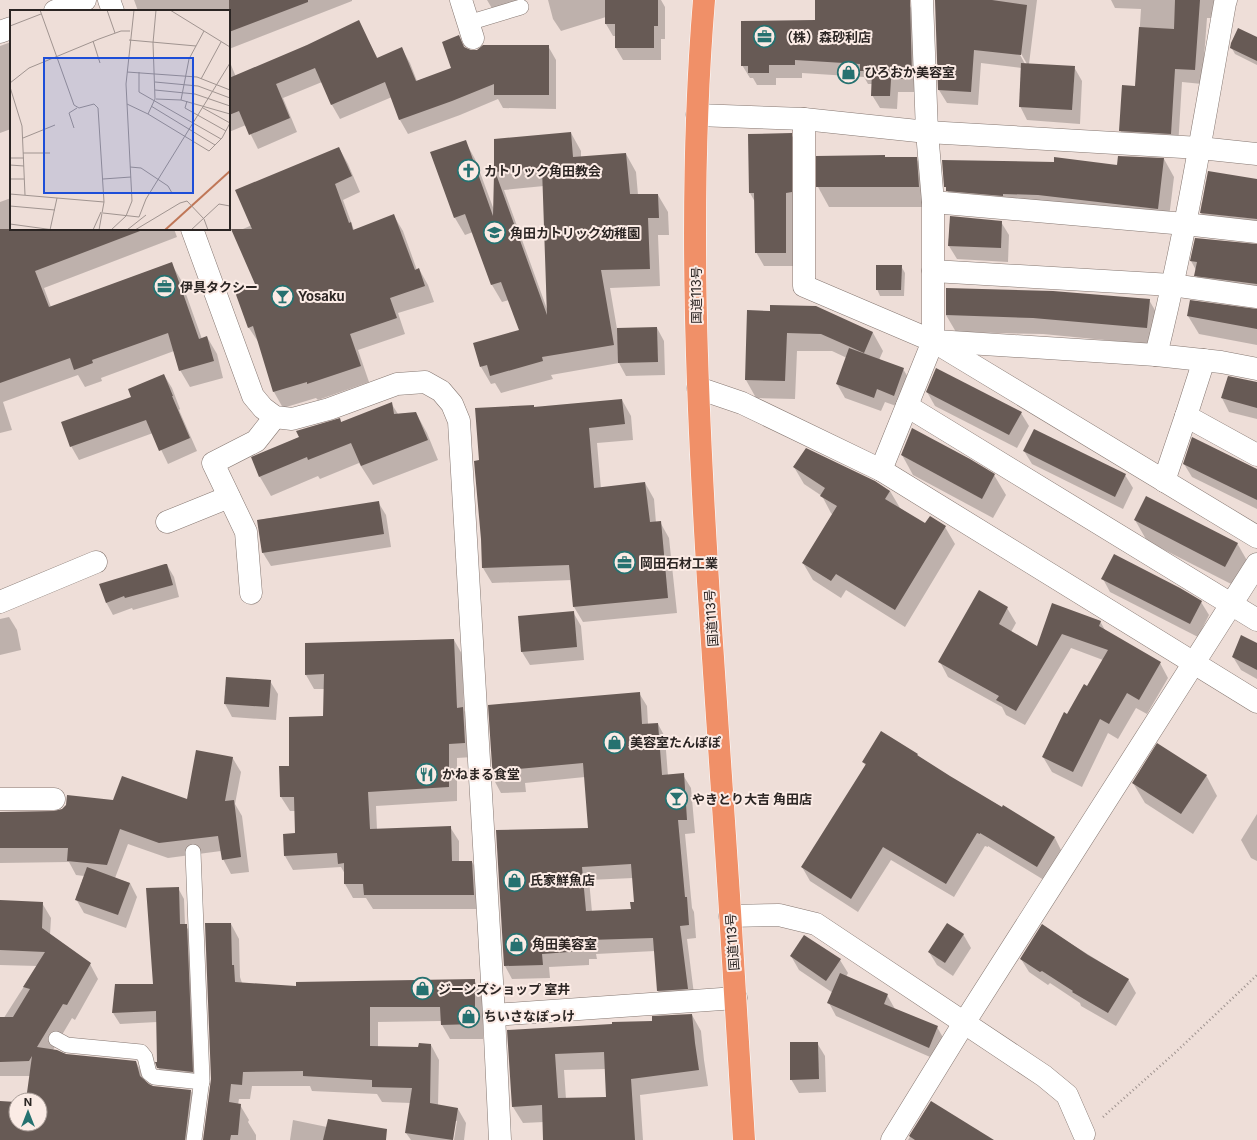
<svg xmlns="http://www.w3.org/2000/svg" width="1257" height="1140" viewBox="0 0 1257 1140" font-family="Inter,'Noto Sans JP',sans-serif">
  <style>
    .shadow { fill: #0003; fill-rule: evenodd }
    .building { fill: #675a55; fill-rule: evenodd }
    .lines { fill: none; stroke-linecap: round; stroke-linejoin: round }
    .lane-casing { stroke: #857771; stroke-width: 16 }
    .street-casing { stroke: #857771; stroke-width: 23 }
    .secondary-casing { stroke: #857771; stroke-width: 23 }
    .highway-casing { stroke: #fff; stroke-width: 23 }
    .path { stroke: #9e928e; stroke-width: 2.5; stroke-dasharray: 1 3; stroke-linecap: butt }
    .lane { stroke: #fff; stroke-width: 15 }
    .street { stroke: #fff; stroke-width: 22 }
    .secondary { stroke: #fff; stroke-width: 22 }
    .highway { stroke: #f09068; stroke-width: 22 }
    .labels { text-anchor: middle; stroke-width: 4; stroke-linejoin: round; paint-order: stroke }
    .poi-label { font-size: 13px; font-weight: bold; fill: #2b2523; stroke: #fbebe5; text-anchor: start }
    .street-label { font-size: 13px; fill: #2b2523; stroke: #fbebe5 }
    .inset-river { fill: none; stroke: #c07757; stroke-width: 2 }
    .inset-road { fill: none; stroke: #a09490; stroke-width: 1 }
    .view { fill: #1d4ed8; fill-opacity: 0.15; stroke: #1d4ed8; stroke-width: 2 }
    .inset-edge { fill: none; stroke: #2b2523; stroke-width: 2 }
  </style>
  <rect width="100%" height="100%" fill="#eeded8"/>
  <g class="shadow">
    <path d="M134,0H352V1L229,49V11H138Z"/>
    <path d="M487,0H520L493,10Z"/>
    <path d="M548,0H661L665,7V39H661V60H623L616,48V36H613L606,24V17L561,31L553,19Z"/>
    <path d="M816,0H907L917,20L919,92H898L897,109L880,108L872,95L873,84H868L864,77L802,73V78H776V85H757L753,78H750L742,65L816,21Z"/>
    <path d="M936,0H1037L1029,64L1074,67L1082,81L1080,124L1027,120L1020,106L1022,68L981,63L978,105L947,103L939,90ZM1019,50L1027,64H1025L1018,51Z"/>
    <path d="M1111,0H1223L1219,18H1207L1202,84L1182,82L1178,147L1128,144L1120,130L1136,87L1141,9L1115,8Z"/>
    <path d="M358,22L378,59L402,49L410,63L417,81L452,69L458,36L466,49L470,51L548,46L556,60V109L503,108L498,99L460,115L408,134L400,120L392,97L340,119L332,105L322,82L283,98L297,132L258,149L246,125L229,132V60L236,77L308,46Z"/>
    <path d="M1257,38V65L1235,54L1231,47Z"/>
    <path d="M11,42V129L0,133V46Z"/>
    <path d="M571,133L581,151V157L626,154L636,172L638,195H658L668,212L669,235H658L660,286L610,288L617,329L657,328L664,341L665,375L626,376L619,363L551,375L553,379L501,393L495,383L491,384L481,367L521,331L509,300L502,302L492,285L473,232L465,235L455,218L465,141L475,159L494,210L496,175L495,172V140ZM544,186L547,309L504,190Z"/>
    <path d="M791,134L799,147L794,266H764L756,252L755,202L750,193Z"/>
    <path d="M339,148L348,164L360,192L343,200L354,230L394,216L403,231L417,270L419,269L428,285L434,302L398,313L405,334L358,350L369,382L318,400L316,398L283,408L274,392L259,343L249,328L236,292L256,285L234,233L252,225Z"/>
    <path d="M885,158H916L928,178L930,207H829L818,187Z"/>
    <path d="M1164,159L1174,177L1168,226L957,208L945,186Z"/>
    <path d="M1257,180V235L1211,230L1201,213Z"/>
    <path d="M11,198V229H174L177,237L44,288L51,307L171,263L181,280L202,339L207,337L217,354L223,378L190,387L180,370L174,351L101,378L102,381L85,387L78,375L3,402L12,430L0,433V202Z"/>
    <path d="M1001,222L1009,235L1008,262L957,259L949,246Z"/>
    <path d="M1257,245V300L1205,292L1196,275V270L1191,261Z"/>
    <path d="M901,266L905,273L904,296H880L877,289Z"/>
    <path d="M1149,300L1159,317L1156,345L1043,334L956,332L946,315Z"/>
    <path d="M1191,301L1257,312V345L1199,334L1188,316Z"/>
    <path d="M816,307L873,333L883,351L879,360L903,369L911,382L902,408L885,402L881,411L845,398L837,384L847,358L832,351H797L795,399L756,398L746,380L771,312Z"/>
    <path d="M164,375L172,388L180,409L179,410L197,451L168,464L153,433L79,460L71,446L133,397Z"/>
    <path d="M1228,377L1257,383V419L1229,412L1222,398Z"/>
    <path d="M927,392L1021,413L1029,426L1017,448L935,406Z"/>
    <path d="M622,400L631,416L633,440L597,443L601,489L645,483L654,499L656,523L660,522L669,538L677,613L583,622L574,607L572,580L492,583L483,568L480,461L533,406L534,408Z"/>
    <path d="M391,403L398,414L416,413L427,433L438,460L373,485L359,463L320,479L318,476L271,496L260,477L253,458L340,419L341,423Z"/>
    <path d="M1024,451L1125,475L1133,488L1123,509L1032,464Z"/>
    <path d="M902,455L994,475L1006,495L993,518L913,475Z"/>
    <path d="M1184,464L1257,470V509L1192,477Z"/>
    <path d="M794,467L890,491L900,508L925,525L945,527L955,544L905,627L846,590L841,598L813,580L803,563L833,515L831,513L822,496L804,484Z"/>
    <path d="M378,502L386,515L391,547L271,566L263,553L258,520Z"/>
    <path d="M1135,520L1237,543L1249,564L1237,587L1147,541Z"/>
    <path d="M167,565L174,577L179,597L133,610L132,608L113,615L106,602Z"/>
    <path d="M1103,579L1201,602L1209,615L1198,637L1110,592Z"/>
    <path d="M980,592L1007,608L1016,623L1011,632L1037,648L1053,605L1100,621L1106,632L1160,663L1168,678L1147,714L1136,708L1118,739L1108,733L1082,787L1052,772L1043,757L1067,715L1088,688L1103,660L1071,648L1025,725L1006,715L1002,707L948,677L940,662Z"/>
    <path d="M573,612L581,626L584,660L530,665L522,652L519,617Z"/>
    <path d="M9,617L17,630L21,650L0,655V619Z"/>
    <path d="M454,640L462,654L464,710L471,723L473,757L457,758V801L376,806L377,830L450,827L459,841V862H472L480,876L482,909H373L366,898H353L345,884V874L341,867L293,870L285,856L296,834L295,811H290L281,797L290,767L324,717L325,689H314L306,675Z"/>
    <path d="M1257,644V679L1241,670L1233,657Z"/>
    <path d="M270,681L278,694L276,720L232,717L225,704Z"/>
    <path d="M639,693L647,706L648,724H658L665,737L668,776L683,775L691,788L695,833L685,834L692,908L694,912L696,938L687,939L695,1002L665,1004L658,991L655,951L596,954L597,959H589V965L549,967L550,978L512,979L505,966L497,831L589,829L585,777L525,783L526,792L501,793L494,780ZM633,878L636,903L632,910L592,912L589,880Z"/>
    <path d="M917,754L919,757L950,777L1003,808L1004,807L1055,838L1062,852L1044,880L988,846V847L985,846L954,897L891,860L858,912L810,881L802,867L866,766L863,762Z"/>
    <path d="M232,757L241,772L235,804L242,816L249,872L231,874L223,859L221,851L168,858L128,844L115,878L130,883L137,897L126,928L84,913L76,899L84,876L76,875L69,862L0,863V812H54L114,801L188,800Z"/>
    <path d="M1206,775L1217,796L1193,834L1145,803L1133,783Z"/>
    <path d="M1257,814V861L1251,858L1241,840Z"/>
    <path d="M178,888L184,899L185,925L193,936L198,1083L164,1079L158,1067L157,1022L120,1024L113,1013L116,985H154Z"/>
    <path d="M0,901L42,903L51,918L50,935L90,964L98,979L75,1020L72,1018L53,1050L66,1055L136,1062L144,1077L146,1083L153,1087L191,1091L199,1106L195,1140H0V1102L16,1103V1124H40V1100H27L30,1076H0V1024L37,966L0,965Z"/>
    <path d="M231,924L239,939L240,977L242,983L297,987L474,980L483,995V1039H450L442,1025L441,1021L378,1022V1047L419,1048L431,1045L439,1060L438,1106L458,1109L466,1123L464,1140H454L457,1121H455L452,1140H411L406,1133L411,1103L382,1102L377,1094L312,1091L310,1086H252L250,1099H239L238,1105H240L249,1120L248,1122L256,1135V1140H204Z"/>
    <path d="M1042,926L1128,979L1136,993L1116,1026L1081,1006L1080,1003L1050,983L1048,985L1029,972L1021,959Z"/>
    <path d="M963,934L971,948L953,976L937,965L929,952Z"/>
    <path d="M791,956L840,960L848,973L846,977L887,995L895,1009L937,1027L945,1041L937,1060L836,1016L829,1003L833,993L799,970Z"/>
    <path d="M692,1015L701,1031L704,1060L708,1086L640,1095L643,1140H544V1122L523,1123L513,1107L508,1031L653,1022ZM605,1069L607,1098L566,1099L564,1070Z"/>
    <path d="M817,1043L825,1056L826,1092L799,1093L791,1079Z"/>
    <path d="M931,1102L982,1140H908Z"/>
    <path d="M293,1120L327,1127L363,1140H290Z"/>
  </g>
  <g class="building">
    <path d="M229,0H308V2L229,32Z"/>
    <path d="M605,0H658V26H654V48H615V24H605Z"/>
    <path d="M815,0H910L912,79H891L890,96H871L872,71H860V64L795,60V65H769V73H748V66H741V21L815,20Z"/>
    <path d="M935,0H992L1027,5L1021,55L974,50L971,92L938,90Z"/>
    <path d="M1175,0H1200L1195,70L1175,69L1171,134L1119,131L1122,85L1135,86L1139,27L1174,29Z"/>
    <path d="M359,20L377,58L402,47L416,81L451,68L442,42L459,35L464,47L471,50H477L483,45H549V95H494V84L452,101L399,120L385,82L331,105L315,68L276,84L290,118L249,135L239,111L229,115V78L307,45Z"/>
    <path d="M1238,28L1257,37V61L1230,48L1231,43Z"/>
    <path d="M1021,63L1075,66L1072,110L1019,107Z"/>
    <path d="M571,132L573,157L626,153L630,194H658L659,218H648L650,269L601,270L614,345L542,357L543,361L490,376L487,365L480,367L473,343L519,330L501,282L491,285L465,214L454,218L430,152L466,140L493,216L494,174H496L547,315L542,168L494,172V139Z"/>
    <path d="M792,133V192L786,193V253H755L754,193H749L748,134Z"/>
    <path d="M339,147L352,176L335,184L349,223L351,222L353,230L394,214L415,270L419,268L425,286L390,298L397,318L350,334L361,366L307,384V382L273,392L253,326L248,328L235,292L255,284L231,229H252L235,190Z"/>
    <path d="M885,155V157H917L919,187H816V156Z"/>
    <path d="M1118,156L1164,158L1158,209L1038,195L1003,194V196L946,191V187H944L942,160L1054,162V157L1117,165Z"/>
    <path d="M1208,171L1257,179V219L1200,213Z"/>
    <path d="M950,216L1002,221L1001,248L948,246Z"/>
    <path d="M0,229H140V231L35,271L49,307L172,262L199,339L207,336L214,361L179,371L168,333L92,360L93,363L74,370L70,358L0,383Z"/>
    <path d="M1195,238L1257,244V284L1194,276L1197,262L1190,261Z"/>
    <path d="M876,265H902L901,290H876Z"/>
    <path d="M946,288L1053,291L1150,299L1147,328L1033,318L946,315Z"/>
    <path d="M1190,300L1257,309V329L1187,316Z"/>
    <path d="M770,305L816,306L873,332L864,353L821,334L787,333L785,381L745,380L747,310L770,311Z"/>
    <path d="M657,327L658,362L618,363L617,328Z"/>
    <path d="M849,348L904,368L894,396L877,389L874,398L836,384Z"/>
    <path d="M936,368L1022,412L1009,435L926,392Z"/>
    <path d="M164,374L173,396H172L190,438L159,451L146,420L70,447L61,422L131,397L128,389Z"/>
    <path d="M1228,376L1257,382V408L1221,398Z"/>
    <path d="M622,399L625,424L589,428L594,488L645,482L650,522L661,521L668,598L573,607L569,565L482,568L481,539L474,461L479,460L475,408L534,405V407Z"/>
    <path d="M392,402L394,414L416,412L428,440L361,466L351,443L308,460L307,457L259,477L251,457L299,437L296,431L340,418L341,422Z"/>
    <path d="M912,428L970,459L995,474L982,499L901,455Z"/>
    <path d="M1034,429L1126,474L1115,497L1023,451Z"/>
    <path d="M1192,437L1257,469V500L1183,464Z"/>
    <path d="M806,448L875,481L890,491L885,499L925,523L930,516L946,526L895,610L836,574L831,581L802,563L837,506L820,496L825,488L793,467Z"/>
    <path d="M1146,496L1238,543L1225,567L1134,520Z"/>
    <path d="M379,501L384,534L262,553L257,520Z"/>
    <path d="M1114,554L1180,588L1202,601L1190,624L1101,579Z"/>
    <path d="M165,564H167L173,585L125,598L124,596L106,603L99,584Z"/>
    <path d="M979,590L1008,607L999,624L1037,646L1052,603L1101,621L1099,626L1161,662L1139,700L1127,693L1109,724L1100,719L1073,772L1042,757L1064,712L1067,714L1084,684L1087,686L1108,650L1062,634L1016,711L996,700L999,696L938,662Z"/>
    <path d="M574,611L577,647L521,652L518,616Z"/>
    <path d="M1241,635L1257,643V670L1232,657Z"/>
    <path d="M454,639L457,708L463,707L465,743L449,744V787L368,792L370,829L451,826L452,861H472L474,895H364L363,884H344V863L338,864L337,853L284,856L283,834L295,833L294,797H280L279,766H289V717L323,716L324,674L305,675V643Z"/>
    <path d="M226,677L271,680L269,707L224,704Z"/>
    <path d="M640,692L642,724L658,723L662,775L684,773L687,820H678L685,897H687L689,925L680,926L688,989L657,991L653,938L589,940L590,946H581L582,951L542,954L543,965L504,966L496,830L588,828L583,763L518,769L519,778L493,780L488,705ZM631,864L634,902H630L631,909L586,911L582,867Z"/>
    <path d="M881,731L918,754L917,755L950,776L1002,807L1003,805L1055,837L1037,867L980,833V834L977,833L946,884L883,847L851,899L801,867L866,764L862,762Z"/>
    <path d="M1157,743L1207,775L1181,814L1132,783Z"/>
    <path d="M196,750L233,757L225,801L234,800L241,857L222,860L218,836L159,843L120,829L107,865L67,861L68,848H0V812L54,811L62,809L66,805L67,795L113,800L122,776L187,799Z"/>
    <path d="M87,867L130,883L118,915L75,900Z"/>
    <path d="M179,887L180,924H187L193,1072L157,1068L155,1062H157L156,1011L112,1013L115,984H153L146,888Z"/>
    <path d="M0,900L43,902L42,928L91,963L67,1005L63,1004L37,1047L57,1050L66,1054L136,1061L140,1076L149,1084L153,1086L191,1090L185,1140H0V1101L16,1102V1124H40V1100H26L32,1056L29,1061L0,1062V1017H13L30,989L23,987L45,952L0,950Z"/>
    <path d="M205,923H231L232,965H234L235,982L296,986V982L475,979V1024L441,1025L440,1007H370V1046L418,1047L419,1043L431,1044L430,1103L458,1108L453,1140L405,1133L412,1088L372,1087V1080L303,1076V1071L243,1072L242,1085L231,1084L229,1102L241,1104L238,1135H231L230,1140H203L211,1079Z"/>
    <path d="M947,923L964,934L945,963L928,952Z"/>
    <path d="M1042,924L1088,955L1129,979L1108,1013L1072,992L1073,991L1042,971L1040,972L1020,959Z"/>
    <path d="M804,935L841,959L826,981L790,956Z"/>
    <path d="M840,973L888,994L884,1004L938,1026L929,1048L827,1003Z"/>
    <path d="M692,1014L695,1043L699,1070L631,1079L635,1140H543L542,1105L512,1107L507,1030L612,1024V1022L652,1021V1016ZM604,1052L606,1097L558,1098L555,1054Z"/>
    <path d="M790,1042H818L819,1079L790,1080Z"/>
    <path d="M931,1101L994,1140H915L909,1136Z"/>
    <path d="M328,1119L387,1129L386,1140H323Z"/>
  </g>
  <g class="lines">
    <defs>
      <g id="lane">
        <path d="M468,23L521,7"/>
        <path d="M193,852L202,1079L194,1140"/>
        <path d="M56,1039L67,1045L141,1052L145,1057L149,1073L154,1077L202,1082"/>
      </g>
      <g id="street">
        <path d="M461,0L473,38"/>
        <path d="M1226,0L1225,3C1204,121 1185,239 1156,355L1221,362L1257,369"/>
        <path d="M55,11L85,0"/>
        <path d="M0,32L11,28"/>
        <path d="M804,119V286L933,341L1257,537"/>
        <path d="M933,202L1185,224L1257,232"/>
        <path d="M933,271L1172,285L1257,297"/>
        <path d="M936,341L1156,355"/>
        <path d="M1204,360L1186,416L1257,455"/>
        <path d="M698,388L742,403L881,470L1257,702"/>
        <path d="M907,406L1257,620"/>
        <path d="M881,470L933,341V202L927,132L922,0"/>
        <path d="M1164,481L1186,416"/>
        <path d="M167,522L229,497"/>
        <path d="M251,593L246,532L213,463L256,441L275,417"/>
        <path d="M0,602L96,562"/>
        <path d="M0,799H54"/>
        <path d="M730,916L779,915L816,924L1044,1076L1067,1095L1084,1134"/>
        <path d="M494,1015L736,998"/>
        <path d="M892,1140L964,1023L1257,564"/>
      </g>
      <g id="secondary">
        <path d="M109,0L113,11"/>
        <path d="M697,115L804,119L927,132L1200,148L1257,154"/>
        <path d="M192,229L253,396L263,408L275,417L292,419L329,409L397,384L425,382L441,391L452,404L459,421L494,1015L500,1140"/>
      </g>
      <path id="highway" d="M704,0C687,204 697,410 710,613C722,789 734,964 744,1140"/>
    </defs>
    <use href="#lane" class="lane-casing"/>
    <use href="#street" class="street-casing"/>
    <use href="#secondary" class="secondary-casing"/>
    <use href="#highway" class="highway-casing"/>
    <path class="path" d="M1103,1117L1177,1051L1257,975"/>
    <use href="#lane" class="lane"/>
    <use href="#street" class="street"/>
    <use href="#secondary" class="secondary"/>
    <use href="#highway" class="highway"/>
  </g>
  <defs>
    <symbol id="office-ring" viewBox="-11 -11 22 22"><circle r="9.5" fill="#fbebe5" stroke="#267170" stroke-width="1.5"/><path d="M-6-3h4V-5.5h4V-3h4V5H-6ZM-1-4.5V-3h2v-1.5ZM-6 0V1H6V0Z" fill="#267170"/></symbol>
    <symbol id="shop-ring" viewBox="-11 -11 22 22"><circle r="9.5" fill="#fbebe5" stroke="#267170" stroke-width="1.5"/><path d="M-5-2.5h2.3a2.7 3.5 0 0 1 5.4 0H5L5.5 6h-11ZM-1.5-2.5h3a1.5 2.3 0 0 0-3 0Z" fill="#267170"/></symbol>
    <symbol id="church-ring" viewBox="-11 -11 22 22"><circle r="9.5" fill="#fbebe5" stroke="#267170" stroke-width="1.5"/><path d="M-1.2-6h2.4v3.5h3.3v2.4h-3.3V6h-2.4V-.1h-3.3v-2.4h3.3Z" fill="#267170"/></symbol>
    <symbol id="school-ring" viewBox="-11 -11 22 22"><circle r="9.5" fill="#fbebe5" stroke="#267170" stroke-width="1.5"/><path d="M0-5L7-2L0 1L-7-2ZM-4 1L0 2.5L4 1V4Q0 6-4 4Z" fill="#267170"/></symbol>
    <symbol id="bar-ring" viewBox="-11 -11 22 22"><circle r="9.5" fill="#fbebe5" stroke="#267170" stroke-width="1.5"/><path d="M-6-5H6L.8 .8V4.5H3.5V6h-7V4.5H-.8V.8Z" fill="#267170"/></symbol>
    <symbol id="restaurant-ring" viewBox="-11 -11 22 22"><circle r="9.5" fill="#fbebe5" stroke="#267170" stroke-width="1.5"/><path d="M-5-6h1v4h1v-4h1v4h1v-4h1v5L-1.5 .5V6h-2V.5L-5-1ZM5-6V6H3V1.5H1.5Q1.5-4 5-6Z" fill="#267170"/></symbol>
  </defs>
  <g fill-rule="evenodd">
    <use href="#office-ring" x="752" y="24" width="25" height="25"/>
    <use href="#shop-ring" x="836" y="60" width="25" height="25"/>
    <use href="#church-ring" x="456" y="158" width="25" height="25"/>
    <use href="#school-ring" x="482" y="220" width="25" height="25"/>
    <use href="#office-ring" x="152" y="274" width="25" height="25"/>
    <use href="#bar-ring" x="270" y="284" width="25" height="25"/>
    <use href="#office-ring" x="612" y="550" width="25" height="25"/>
    <use href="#shop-ring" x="602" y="730" width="25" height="25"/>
    <use href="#restaurant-ring" x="414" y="762" width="25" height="25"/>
    <use href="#bar-ring" x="664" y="786" width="25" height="25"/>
    <use href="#shop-ring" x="502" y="868" width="25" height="25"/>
    <use href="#shop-ring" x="504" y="932" width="25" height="25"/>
    <use href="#shop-ring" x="410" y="976" width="25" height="25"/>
    <use href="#shop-ring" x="456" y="1004" width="25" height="25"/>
  </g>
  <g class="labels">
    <g class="poi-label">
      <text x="780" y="42">（株）森砂利店</text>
      <text x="864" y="77">ひろおか美容室</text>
      <text x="484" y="176">カトリック角田教会</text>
      <text x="510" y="238">角田カトリック幼稚園</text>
      <text x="180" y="292">伊具タクシー</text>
      <text x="298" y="301">Yosaku</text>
      <text x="640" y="568">岡田石材工業</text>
      <text x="630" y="747">美容室たんぽぽ</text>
      <text x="442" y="779">かねまる食堂</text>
      <text x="692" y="804">やきとり大吉 角田店</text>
      <text x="530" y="885">氏家鮮魚店</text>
      <text x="532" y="949">角田美容室</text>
      <text x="438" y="994">ジーンズショップ 室井</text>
      <text x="484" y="1021">ちいさなぽっけ</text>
    </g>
    <g class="street-label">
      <text transform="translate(696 295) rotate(-90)" y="5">国道113号</text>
      <text transform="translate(711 618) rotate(-94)" y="5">国道113号</text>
      <text transform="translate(732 942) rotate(-94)" y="5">国道113号</text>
    </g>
  </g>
  <g transform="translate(10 10)">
    <rect width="220" height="220" fill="#eeded8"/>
    <path class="inset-river" d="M155,220L220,161"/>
    <path class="inset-road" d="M30,0L64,95L69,98L84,94L88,98L94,192L89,220M97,0L105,23M160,0L220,37M0,16L31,4M194,21L179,49L171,90L220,104M119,30L186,36M83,31L90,53M117,62L187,67L220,80M129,62V82L211,129M191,69L211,32M145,72L188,76L220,88M0,73L19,58L89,29L111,21H120M0,77L12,116L15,185M145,80L185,84L220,96M146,89L171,90M177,91L175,98L216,121M117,94L138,104L199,141L212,128L220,113M141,96L205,135M193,98L220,113M138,104L145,89L143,33L146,0M64,118L59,103L67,98M13,128L45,115M13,143H40M0,148H14M0,155L14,156M120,157L131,158L158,176L162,183M0,169H14M93,169L121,167M0,184L94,192M0,196L45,200M93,203L129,207L136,189L220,53M0,214L44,220M40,220L47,188M83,220L91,202M101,220L116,206L122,191L116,74L124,0M117,220L136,205M125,220L170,193L177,191L194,209L198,220M181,220L209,194L220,196"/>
    <path class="view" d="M34,48H183V183H34Z"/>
    <rect width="220" height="220" class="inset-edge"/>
  </g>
  <g transform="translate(28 1112)"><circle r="19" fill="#fbebe5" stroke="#a89c97"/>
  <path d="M0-3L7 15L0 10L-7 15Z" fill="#267170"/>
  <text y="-6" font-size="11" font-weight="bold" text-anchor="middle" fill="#2b2523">N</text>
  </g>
</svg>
